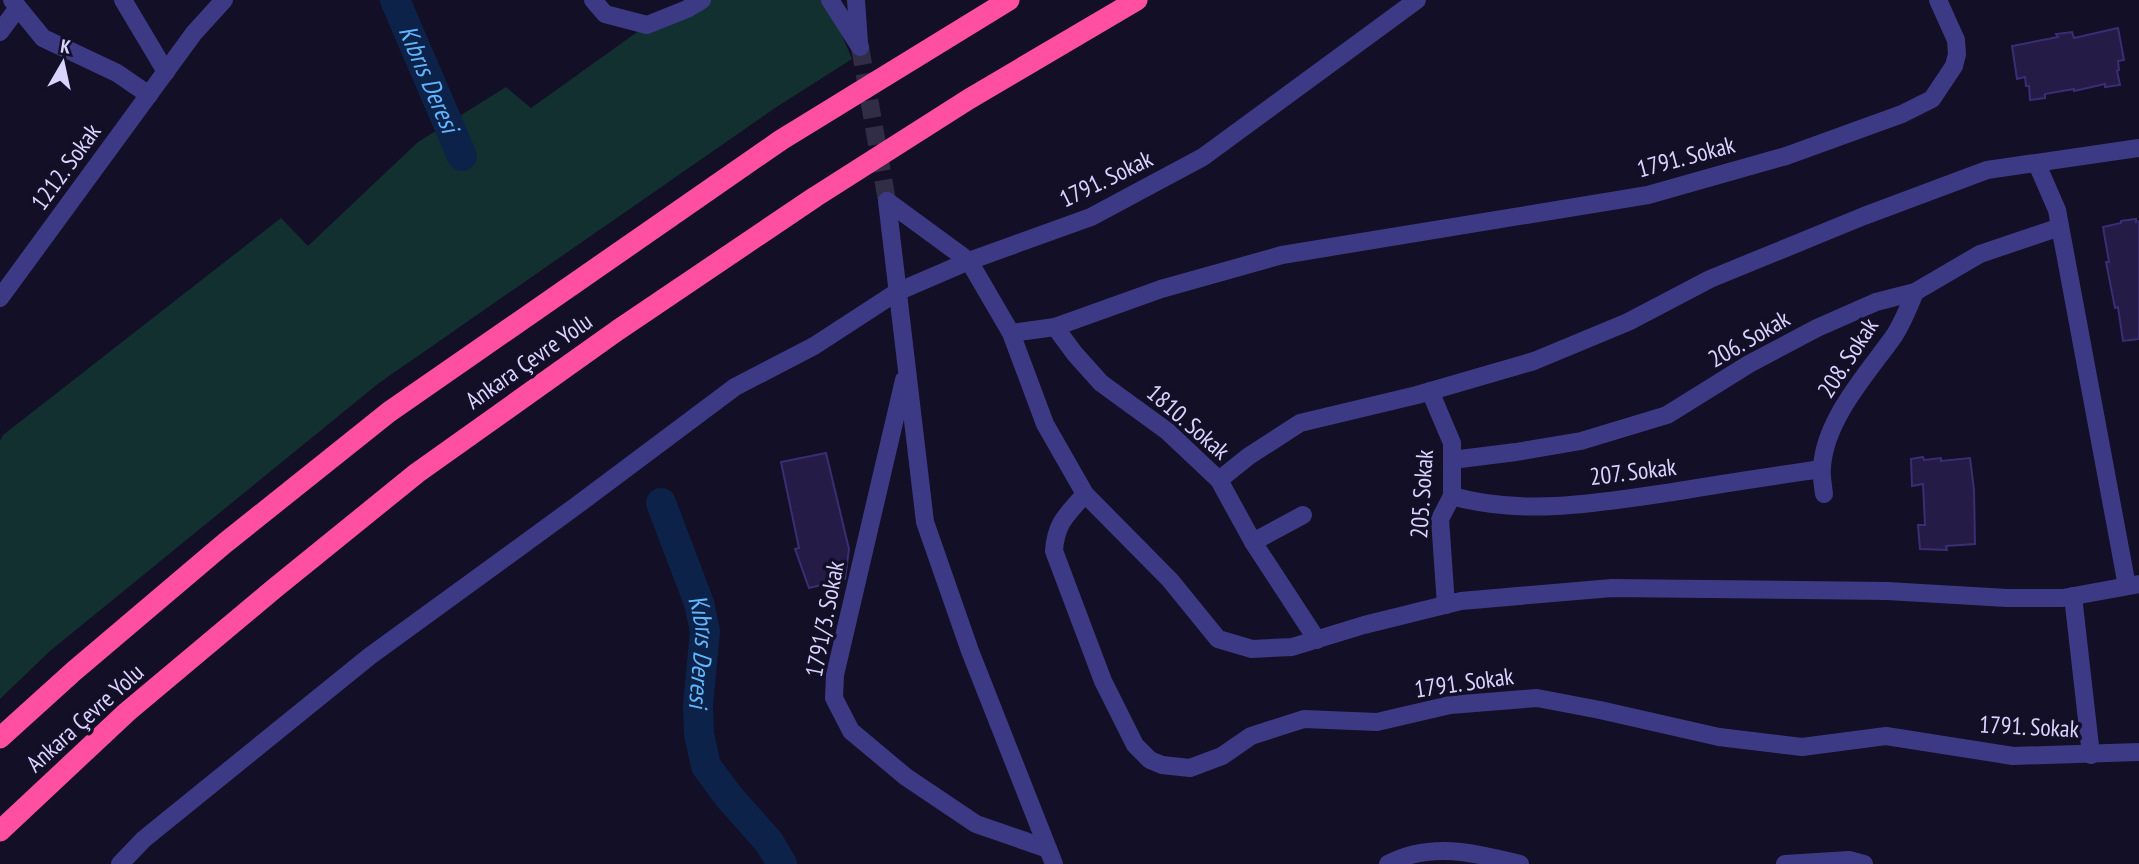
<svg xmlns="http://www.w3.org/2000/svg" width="2139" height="864" viewBox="0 0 2139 864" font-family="'PT Sans Narrow',sans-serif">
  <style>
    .green { fill: #12302f }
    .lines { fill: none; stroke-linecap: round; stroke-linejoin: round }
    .river { stroke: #0c2248; stroke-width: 30 }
    .building { fill: #241b47; stroke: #3b2d73; stroke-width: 2 }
    .minor-tunnel { stroke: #312d47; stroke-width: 18; stroke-dasharray: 18 9; stroke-linecap: butt }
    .minor { stroke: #3d3a85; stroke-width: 18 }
    .highway { stroke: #ff4fa3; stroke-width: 21 }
    .labels { text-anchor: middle; stroke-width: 7; stroke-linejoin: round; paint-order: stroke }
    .street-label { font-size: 24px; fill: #d9d4ff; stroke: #130f26 }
    .water-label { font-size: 26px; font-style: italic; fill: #62b6ff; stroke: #130f26 }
  </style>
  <rect width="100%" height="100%" fill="#130f26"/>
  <path class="green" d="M702,0H827L852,59L775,108L379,383L50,651L0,699V441L3,435L281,218L308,246L418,142L506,87L531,108L647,25Z"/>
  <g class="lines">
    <g class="river">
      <path id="s1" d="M395,0L462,156"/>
      <path id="s2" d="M661,503L699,603L705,631L698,705L699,734L706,766L729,797L769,842L782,864"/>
    </g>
  </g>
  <g class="building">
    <path d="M2118,28L2124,60L2118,61L2119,70L2117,71L2120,85L2105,87V84L2074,91V89L2045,94V98L2030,100L2029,86H2026L2025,77L2017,79L2012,46L2058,37L2056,34L2072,32L2074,38Z"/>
    <path d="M2136,219V222L2139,221V339L2123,341L2118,307L2115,308L2106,262H2109L2103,227L2121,223V221Z"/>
    <path d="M826,453L849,549L845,579L809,588L795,549L799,548L781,462Z"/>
    <path d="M1923,457L1924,460L1941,458V461L1970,458L1974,490L1975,544L1946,546L1947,550L1920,549L1918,525H1925L1923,484L1912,486L1911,459Z"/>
  </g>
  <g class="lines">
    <path class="minor-tunnel" d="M860,47L887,201"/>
    <g class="minor">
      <path d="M12,0L43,38L117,73L149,95"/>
      <path d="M123,0L166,72"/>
      <path d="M593,0L605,14L647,25L687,9L702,0"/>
      <path d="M830,0L860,47"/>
      <path d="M856,0L859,43"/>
      <path d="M0,32L17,9"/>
      <path d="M2037,164L2057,210L2127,586"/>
      <path d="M887,201L969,261L1011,333L1045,424L1085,494L1170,580L1218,639L1252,649L1292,647L1364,625L1461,601L1612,588L1887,591L2007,598H2063L2139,584"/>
      <path d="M887,201L925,522L970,651L1054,864"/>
      <path d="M0,298L194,33L224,0"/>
      <path d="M1055,327L1075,354L1101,383L1167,431L1219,480L1253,542L1317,640"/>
      <path d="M1011,333L1055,327L1161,289L1282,255L1648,195L1786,156L1902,114L1932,99L1954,66L1957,54L1956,40L1938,0"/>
      <path d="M904,380L835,675L834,698L851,731L906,777L976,824L1048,849"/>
      <path d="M1430,391L1452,443V496L1440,519L1446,605"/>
      <path d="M1452,460L1516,452L1581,441L1667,415L1749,364L1817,328L1876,302L1915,292L1980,254L2060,227"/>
      <path d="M1219,480L1249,456L1300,423L1417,395L1534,361L1628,322L1710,279L1864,216L1987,170L2139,148"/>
      <path d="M1085,494C1067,515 1056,522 1054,551L1103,681L1135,745L1150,760L1162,765L1190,768L1222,756L1251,736L1304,719L1377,722L1450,705L1537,698L1600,710L1719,737L1802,747L1886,736L2013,756L2139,752"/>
      <path d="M1824,494C1823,485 1821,476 1822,467C1825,419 1867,374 1894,336C1903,322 1909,307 1915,292"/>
      <path d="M1452,496C1525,517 1605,502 1679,491C1726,483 1774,476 1821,469"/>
      <path d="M1253,542L1303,515"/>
      <path d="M2073,596L2091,755"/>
      <path d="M120,864L144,839L370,656L576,506L735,387L814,346L897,292L969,261L1091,217L1203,157L1417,0"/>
      <path d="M1388,864C1431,841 1476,853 1520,864"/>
      <path d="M1785,864L1849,860L1864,864"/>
    </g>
    <g class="highway">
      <path d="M0,738L74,671L225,543L389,412L781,140L1009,0"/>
      <path d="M0,831L127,712L275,588L417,473L618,330L815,197L969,99L1137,0"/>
    </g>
  </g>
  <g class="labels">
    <g class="street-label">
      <text transform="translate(1686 157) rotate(-15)" y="8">1791. Sokak</text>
      <text transform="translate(66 167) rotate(-54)" y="8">1212. Sokak</text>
      <text transform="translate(1106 179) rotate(-26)" y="8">1791. Sokak</text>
      <text transform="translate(1749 339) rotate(-30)" y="8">206. Sokak</text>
      <text transform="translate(1848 358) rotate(-57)" y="8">208. Sokak</text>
      <text transform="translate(529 361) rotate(-35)" y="8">Ankara Çevre Yolu</text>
      <text transform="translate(1188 422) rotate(41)" y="8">1810. Sokak</text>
      <text transform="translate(1633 472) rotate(-7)" y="8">207. Sokak</text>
      <text transform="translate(1422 494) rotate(-86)" y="8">205. Sokak</text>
      <text transform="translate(825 619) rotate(-79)" y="8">1791/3. Sokak</text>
      <text transform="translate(1464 683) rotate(-8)" y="8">1791. Sokak</text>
      <text transform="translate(85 718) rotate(-42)" y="8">Ankara Çevre Yolu</text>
      <text transform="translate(2029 727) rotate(3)" y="8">1791. Sokak</text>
    </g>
    <g class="water-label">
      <text dy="9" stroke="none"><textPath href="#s1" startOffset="86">Kıbrıs Deresi</textPath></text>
      <text dy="9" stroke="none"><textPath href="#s2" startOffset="156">Kıbrıs Deresi</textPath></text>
    </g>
  </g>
  <g transform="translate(63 63) rotate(9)" stroke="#130f26" stroke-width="5" paint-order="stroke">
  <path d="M0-5L12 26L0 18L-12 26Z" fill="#d9d4ff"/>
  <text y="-10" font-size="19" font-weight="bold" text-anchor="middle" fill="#d9d4ff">K</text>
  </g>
</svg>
